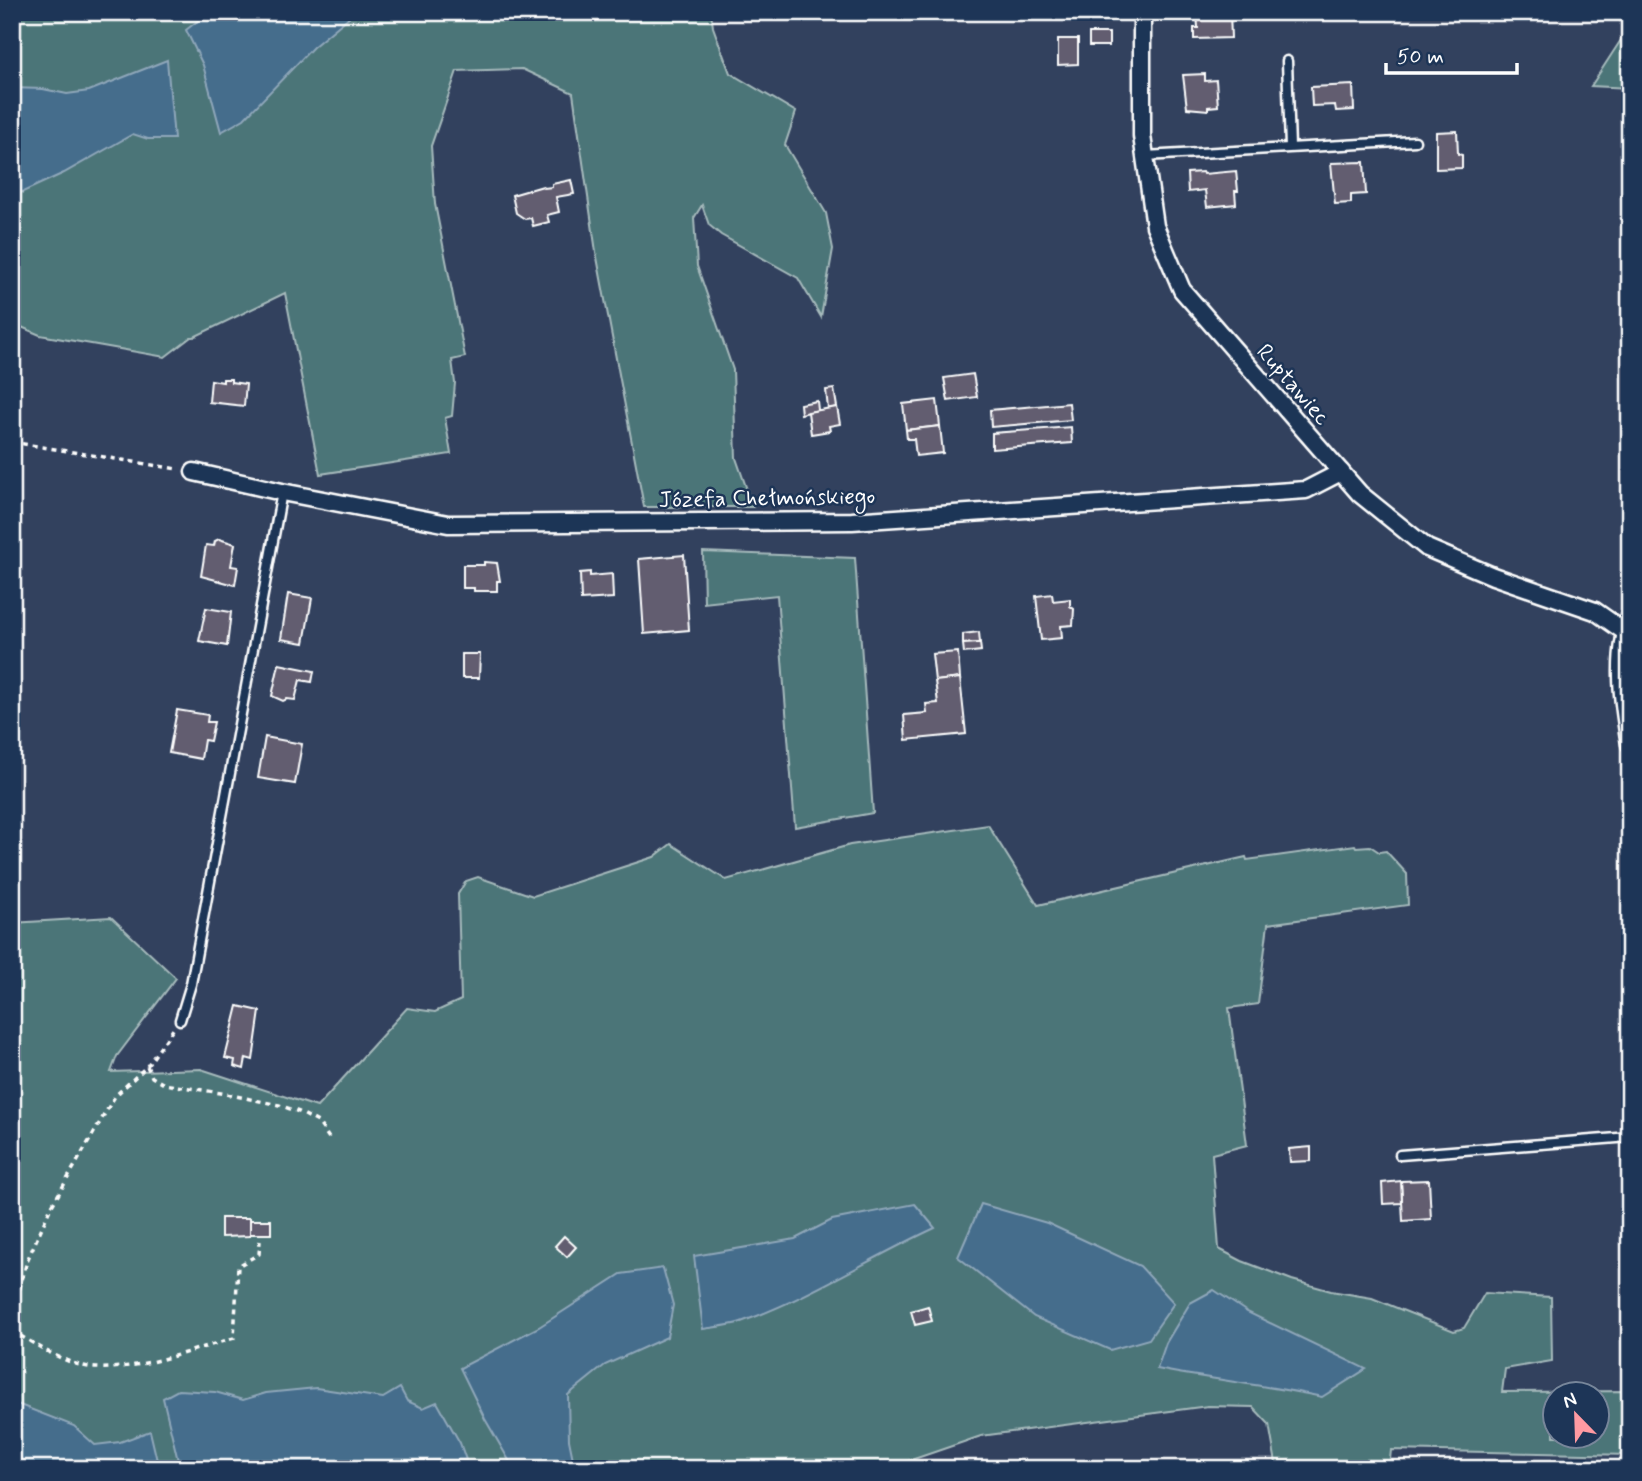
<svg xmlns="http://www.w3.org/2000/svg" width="1642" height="1481" viewBox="0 0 1642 1481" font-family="Mynerve,sans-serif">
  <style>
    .green { fill: #4c7478; stroke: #a6babc; stroke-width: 2; fill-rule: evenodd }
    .water { fill: #446d8c; stroke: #8fa7ba; stroke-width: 2 }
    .building { fill: #625d70; stroke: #fff; stroke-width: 2 }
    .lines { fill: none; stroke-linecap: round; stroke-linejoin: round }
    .lane-casing { stroke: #fff; stroke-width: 13 }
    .street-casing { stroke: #fff; stroke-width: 21 }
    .path { stroke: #fff; stroke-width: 3.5; stroke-dasharray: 5 5; stroke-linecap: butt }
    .lane { stroke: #1d3557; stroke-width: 8 }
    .street { stroke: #1d3557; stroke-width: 16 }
    .labels { text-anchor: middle; stroke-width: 5; stroke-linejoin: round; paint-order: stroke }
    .street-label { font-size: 23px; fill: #fff; stroke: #1d3557 }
  </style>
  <rect width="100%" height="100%" fill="#32415e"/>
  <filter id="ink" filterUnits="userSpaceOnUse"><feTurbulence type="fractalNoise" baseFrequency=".0143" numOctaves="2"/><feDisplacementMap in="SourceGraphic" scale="14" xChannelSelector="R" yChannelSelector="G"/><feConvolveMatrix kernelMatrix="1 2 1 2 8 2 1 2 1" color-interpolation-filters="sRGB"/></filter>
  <g filter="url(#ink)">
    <g class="green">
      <path d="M12,12H711L713,27L730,73L796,112L785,145L826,213L833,249L821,317L798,278L721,235L709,225L702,205L694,218L697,266L733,370L736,458L753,507H644L596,252L573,93L522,69L457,71L431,146L435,204L465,357L452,360L455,383L452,416L445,418L451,454L320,474L285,293L194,337H191L165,357L40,335L12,323Z"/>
      <path d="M1630,26V88L1591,86Z"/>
      <path d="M703,552L855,558L873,813L795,827L777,595L704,603Z"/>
      <path d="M988,825L1038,905L1246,857L1247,860L1355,845L1356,847L1370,846L1379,852L1386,851L1407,874L1408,905L1268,924L1258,1004L1229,1008L1247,1145L1212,1154L1219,1249L1242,1261L1292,1280L1331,1291L1372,1298L1454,1331L1464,1328L1485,1293L1551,1297L1552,1361L1505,1369L1502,1392L1630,1391V1455L1391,1450L1389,1469H1277L1269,1424L1253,1407L1208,1406L981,1436L885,1469H12V923L111,917L176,978L117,1056L111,1072L201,1069L317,1107L407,1008L435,1012L461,1000L458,894L466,881L478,877L533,896L654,857L671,844L726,880L850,845ZM1554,1394H1596V1436H1554Z"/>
    </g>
    <g class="water">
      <path d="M209,12H355L313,47L244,119L221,132L203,65L186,30Z"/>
      <path d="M167,60L174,139H148L133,134L64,173L12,197V88L43,89L67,94L89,91Z"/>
      <path d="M915,1204L935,1228C870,1258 809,1298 741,1322C729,1326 715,1327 703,1329L694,1256L795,1239L832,1220Z"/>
      <path d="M981,1204L1047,1223L1140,1266L1174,1303L1149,1339L1110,1350L1034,1317L958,1257Z"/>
      <path d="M663,1268L673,1305L667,1337L605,1365L568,1395L569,1440L575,1469H514L485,1419L460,1368L539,1327L621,1274Z"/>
      <path d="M1214,1290L1247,1312L1366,1369L1322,1397C1267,1385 1212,1380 1157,1369L1166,1343L1190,1303Z"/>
      <path d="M316,1388L383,1398L400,1388L407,1401L423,1408L437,1402L460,1443L466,1460L400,1461L376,1469H180L163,1398L178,1390L215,1392L243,1400L266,1393Z"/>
      <path d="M12,1402L74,1426L95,1445L120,1442L150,1431L159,1469H12Z"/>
    </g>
    <g class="building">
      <path d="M1197,12H1230L1231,38L1194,39V28H1198Z"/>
      <rect x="1089" y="33" width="20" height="13"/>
      <path d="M1058,39H1078V64L1058,65Z"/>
      <path d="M1205,74V81L1216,80L1218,106L1208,107V110L1187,108L1183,75Z"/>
      <path d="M1353,85L1354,110L1336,111L1335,105L1312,106L1311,87Z"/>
      <path d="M1457,131L1458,154L1462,155V168L1436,169V132Z"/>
      <path d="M1364,162L1366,194L1351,195V203L1335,204L1331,163Z"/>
      <path d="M1236,171L1238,191H1235L1236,204L1207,207L1205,190L1188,192L1187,173L1203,172L1204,174Z"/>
      <path d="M571,180L574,194L556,197L559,212L547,215L549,222L533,226L531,218L525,219L516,213L512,195L543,186L544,188L552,187V184Z"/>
      <path d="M973,374L977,397L948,401L944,378Z"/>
      <path d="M223,379H231V382L246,384L244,406L209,402L211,380L223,382Z"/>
      <path d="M834,389L837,407L828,409L826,390Z"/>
      <path d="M937,400L940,426L906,430L903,404Z"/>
      <path d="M817,401L818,410L801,414L800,404Z"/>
      <path d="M1069,403L1071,420L991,427L990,410Z"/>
      <path d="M837,407L840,424L829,426L830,431L811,434L808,412Z"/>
      <path d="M940,426L943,453L916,456L914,439H907L906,430Z"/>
      <path d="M1071,427L1072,443L992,449V433Z"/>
      <path d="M219,539L235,544L231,566L238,567L235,585L201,576L206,545L214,546L215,541Z"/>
      <path d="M684,555L689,630L644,634L639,559Z"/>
      <path d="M484,562L497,563L500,581H497V591H474V588H463V565H484Z"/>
      <path d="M590,572V576L612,574L613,598L581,600L580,573Z"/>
      <path d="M288,594L312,598L304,643L281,639Z"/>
      <path d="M1052,594L1053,601L1070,599V606L1074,609L1073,625L1061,626L1062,638L1041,640L1036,596Z"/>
      <path d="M206,608L231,612L227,646L199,641Z"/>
      <path d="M979,632L980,643L963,644V634Z"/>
      <path d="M980,643L981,651L964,653L963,644Z"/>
      <path d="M958,652L960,678L935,681L932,654Z"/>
      <path d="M462,654H480L479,678H462Z"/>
      <path d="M279,664L314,671L312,682L300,680L295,700L287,699L283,701L272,696Z"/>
      <path d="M960,678L966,734L906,740L904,715L927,713L926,704L938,703L935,681Z"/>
      <path d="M177,710L208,715L207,722H214L210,741L204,740L201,759L169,753Z"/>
      <path d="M265,737L302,744L295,784L258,778Z"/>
      <path d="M238,1006L260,1011L253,1060L246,1058L244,1069L234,1066L235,1060L225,1058Z"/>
      <path d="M1311,1147V1161L1290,1162L1289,1149Z"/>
      <path d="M1429,1180L1431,1219L1403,1221L1401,1181Z"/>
      <path d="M1401,1181L1402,1203L1383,1204L1382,1183Z"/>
      <path d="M221,1218H250V1236L221,1237Z"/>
      <rect x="250" y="1220" width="21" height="14"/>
      <path d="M564,1236L576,1247L567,1257L555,1246Z"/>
      <path d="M928,1306L932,1321L915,1325L911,1311Z"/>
    </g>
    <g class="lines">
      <defs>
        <g id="lane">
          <path d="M1287,61L1290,147"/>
          <path d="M1145,156L1415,141"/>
          <path d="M180,1020L191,984L282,492"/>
          <path d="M1400,1155L1630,1137"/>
        </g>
        <g id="street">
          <path d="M1142,12V136L1155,226L1182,290L1360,494L1427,548L1493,576L1595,611L1625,632"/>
          <path d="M194,472L282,492L448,524L852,521L1306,490L1341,472"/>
          <path d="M1630,619C1616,658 1623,704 1630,744"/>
        </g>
      </defs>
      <use href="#lane" class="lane-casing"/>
      <use href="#street" class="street-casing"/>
      <g class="path">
        <path d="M12,442L177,469"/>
        <path d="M147,1066L152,1077L164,1084L221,1093L279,1105L299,1112L318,1122L331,1141"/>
        <path d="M12,1318L27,1261L50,1209L115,1096L147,1066L174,1028"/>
        <path d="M12,1331C37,1345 67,1366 96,1368C140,1370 192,1350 234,1338L238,1266L259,1254L260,1241"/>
      </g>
      <use href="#lane" class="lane"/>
      <use href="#street" class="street"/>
    </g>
  </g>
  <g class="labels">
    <g class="street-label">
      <text transform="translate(1294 384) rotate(49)" y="8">Ruptawiec</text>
      <text transform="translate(767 497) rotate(-1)" y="8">Józefa Chełmońskiego</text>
    </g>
  </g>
  <rect width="1642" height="1481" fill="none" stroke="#1d3557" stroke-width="42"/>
  <rect x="21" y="21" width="1600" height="1439" fill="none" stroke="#fff" stroke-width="2.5" filter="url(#ink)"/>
  <g transform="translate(1576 1415) rotate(337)"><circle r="33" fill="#1d3557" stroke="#77869a" stroke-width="2"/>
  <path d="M0-5L12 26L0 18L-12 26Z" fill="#ff9aa2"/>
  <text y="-10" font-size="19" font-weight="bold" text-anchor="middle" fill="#ffffff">N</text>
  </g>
  <path d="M1386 63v10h131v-10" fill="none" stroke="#ffffff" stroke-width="3.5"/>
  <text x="1397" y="63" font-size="21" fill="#ffffff" stroke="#1d3557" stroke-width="5" paint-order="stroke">50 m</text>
</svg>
